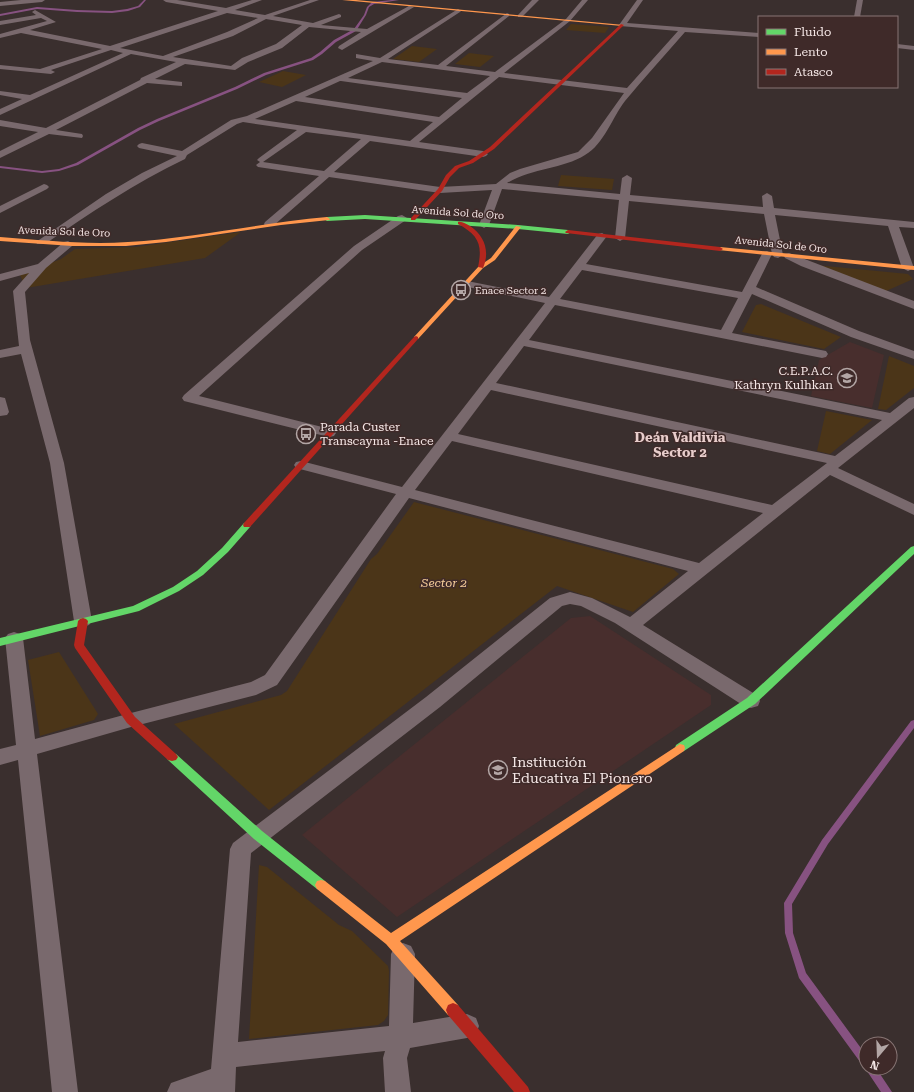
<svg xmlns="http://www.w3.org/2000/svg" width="914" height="1092" viewBox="0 0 914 1092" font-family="'Roboto Serif',serif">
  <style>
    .built { fill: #482e2d }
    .green { fill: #4b3518 }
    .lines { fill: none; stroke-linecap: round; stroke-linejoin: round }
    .stream { fill: #875281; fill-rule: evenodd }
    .street { fill: #79696d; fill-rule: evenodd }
    .fast { fill: #63d668; fill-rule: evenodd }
    .slow { fill: #ff974d; fill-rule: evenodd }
    .jam { fill: #b3261e; fill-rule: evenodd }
    .labels { text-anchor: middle; stroke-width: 3; stroke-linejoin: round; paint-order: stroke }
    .far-street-label { font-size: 10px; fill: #f4e6e5; stroke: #3f2a29 }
    .far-poi-label { font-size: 10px; fill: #f4e6e5; stroke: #3f2a29; text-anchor: start }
    .poi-label { font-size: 12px; fill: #f4e6e5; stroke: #3f2a29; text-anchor: end }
    .park-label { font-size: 12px; font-style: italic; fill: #f5cd99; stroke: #3f2a29 }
    .neighbourhood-label { font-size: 13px; font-weight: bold; fill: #e8cdcb; stroke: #3f2a29 }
    .near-poi-label { font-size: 14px; fill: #f4e6e5; stroke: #3f2a29; text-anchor: start }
  </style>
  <rect width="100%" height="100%" fill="#3a2f2e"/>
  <g class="built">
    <path d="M850,342L884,355L872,408L811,396L819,360Z"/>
    <path d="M590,616L711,695V705L397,917L302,835L571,618Z"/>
  </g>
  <g class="green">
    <path d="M571,24L609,27L605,33L566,30Z"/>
    <path d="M412,46L437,49L419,62L393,59Z"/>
    <path d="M469,53L494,56L480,67L455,64Z"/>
    <path d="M283,71L306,75L282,87L259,82Z"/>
    <path d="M561,175L614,179L612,190L558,186Z"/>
    <path d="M241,232L205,258L26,288L20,275L61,259L75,249L136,247Z"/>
    <path d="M815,265L908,274L913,279L884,292Z"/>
    <path d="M761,304L841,337L824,349L742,332L756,305Z"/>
    <path d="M889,356L914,366V388L886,410L878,409Z"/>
    <path d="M826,411L872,420L830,454L817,451Z"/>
    <path d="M414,502L673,569L679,574L633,612L557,586L269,810L174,724L281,695L287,691L371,559L377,554Z"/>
    <path d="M59,652L98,714L94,720L40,736L28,660Z"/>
    <path d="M259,865L267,867L339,925L352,931L388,966L389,971L388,1015L384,1021L378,1025L249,1039Z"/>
  </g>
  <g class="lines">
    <g class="stream">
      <path d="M144,0H146L140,7L128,11L112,13L77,12L37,9L0,16V14L37,7L77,10L112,11L127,9L138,6Z"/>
      <path d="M392,0H399L374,4L369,7L366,15L356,31L336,42L322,54L313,60L266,75L237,89L159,121L140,130L78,165L59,171L42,173L0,168V166L42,171L59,169L76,163L138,128L157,119L235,87L264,73L311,58L320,52L334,40L354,29L364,15L367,7L372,2Z"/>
      <path d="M914,720V728L828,844L792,904L793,933L806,973L866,1055V1068H876L892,1092H881L867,1071L866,1067L863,1066L799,978L785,933L784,903L822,840L911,721Z"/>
    </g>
    <g class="street">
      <path d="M21,0H45L42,2L0,6V2Z"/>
      <path d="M163,0H177L226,8L252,0H262L235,10L265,15L310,0H319L273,16L313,23L339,14L341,15V17L321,25L367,29L409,6L414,7L342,50L338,48L339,46L361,32L309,27L282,48L248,62L235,70L185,64L155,79L182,82V86L147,83L56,130L82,134L83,136L82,138L49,134L0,158V151L38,132L0,126V120L46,128L140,80L141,78L176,62L131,54L0,115V109L22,99L0,95V91L30,95L123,53L111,50L51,70L55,72L51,74L0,69V65L40,69L102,49L21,33L0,38V34L47,21L41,18L0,25V21L36,15L32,12L35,10L56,22L30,30L110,46L218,11L166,2ZM227,13L258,18L227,32L163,56L120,48ZM266,19L302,25L276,44L242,58L231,66L173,57L233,36Z"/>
      <path d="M532,0H539L522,17H518V15Z"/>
      <path d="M582,0H588L570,21L504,73L627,88L678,31L620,26L619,25L637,0H643L627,23L759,33V37L685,32C665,55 644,78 625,101C612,118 604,144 585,155C563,169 532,168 507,183L620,194L622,178L627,175L632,178L630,195L763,207L762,196L767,193L772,196L774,208L914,222V228L899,227L914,268L908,271L902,268L888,226L775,215L783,255L778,258L774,257L772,254L756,287L859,331L914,351V359L851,337L752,294L732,333L826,351L828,354L826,357L822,358L555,305L529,340L890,413L909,398L914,397V408L838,468L914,504V515L830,475L643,625L758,696L760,701L758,706L751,708L744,706L615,623L581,606L570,604L562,606L440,707L251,853L238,1042L389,1026L391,954L395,946L403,943L411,946L415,954L413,1023L467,1014L476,1018L479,1026L476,1034L467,1038L410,1048L407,1058L411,1092H385L383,1058L385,1051L236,1067L235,1092H167L171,1083L211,1069L230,849L233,843L426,697L550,598L570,592L592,598L630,617L688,571L409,498L277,685L256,695L131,727L37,754L78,1092H52L18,760L0,765V749L16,745L5,638L8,634L14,632L20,634L23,638L35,739L131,713L251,682L265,675L396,494L296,468L294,465L296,462L301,461L402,487L545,303L463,286L461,284L463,282L467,281L549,297L598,234L602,233L607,236L586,264L742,292L763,252L767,251L772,254L764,214L629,201L625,238L620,241L615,238L619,200L502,189L489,225L484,228L479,225L492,190L440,193L329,177L273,226H265L264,224L265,222L319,176L258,167L256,165L260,162L257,160L259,158L297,130L243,122L237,124L187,155L185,159C135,183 90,213 45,244H37L36,242L106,194L142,173L177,156L139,148L137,146L139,144L142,143L182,151L231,120L247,116L373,61L356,58V54L380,58L458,9L461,11L460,12L388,59L438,65L507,13L509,14V16L446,66L495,72L566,19ZM382,62L490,76L467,93L348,78ZM499,77L624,93L592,138L578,152L520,169L510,173L496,184L440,187L334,172L370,141L483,157L486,156L488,154L483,151L419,142ZM340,81H341L462,98L439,117L305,97ZM296,101L433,122L410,141L255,119ZM306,132L361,139L324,171L263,162ZM582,270L738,298L721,330L560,299ZM524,346L882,420L835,456L496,383ZM491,390L827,463L772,505L458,434ZM452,441L763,513L699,563L415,490Z"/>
      <path d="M857,0H863L860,17H854Z"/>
      <path d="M897,44L914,46V50L897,48Z"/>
      <path d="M44,184L47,185L49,187L47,189L0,213V206Z"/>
      <path d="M402,215L407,218L406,220L362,250L199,396L334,430L336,433L334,436L329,437L184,401L182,398L184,395L354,246L398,216Z"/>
      <path d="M68,241L73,244L72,246L46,268L25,292L30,340L64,463L92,621L89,625L83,627L77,625L74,621L50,463L21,354L0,358V350L19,346L13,291L29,273L0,281V274L38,264L64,242Z"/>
      <path d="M789,253L914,301V309L801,266L785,258L784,256L785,254Z"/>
      <path d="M0,397L5,398L9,412L7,415L0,416Z"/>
    </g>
    <g class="fast">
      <path d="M365,215L518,225L568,230L571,232L568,234L518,229L365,219L327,221L324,219L327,217Z"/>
      <path d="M247,522L251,525L250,527L228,552L203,575L179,591L139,611L0,646V638L133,606L173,587L197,571L222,548L244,523Z"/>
      <path d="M914,546V554L755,704L684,751L680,752L676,751L675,748L676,745L747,698L911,547Z"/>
      <path d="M172,753L176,754L262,831L325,881L327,885L325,889L321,890L317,889L254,839L168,760L166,757L168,754Z"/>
    </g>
    <g class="slow">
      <path d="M342,0H356L624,25L622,26Z"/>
      <path d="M327,217L330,219L329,220L281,225L166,242L126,246H72L0,241V237C42,240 85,245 128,242C194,238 260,223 327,217Z"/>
      <path d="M516,226L521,227L495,260L483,268L418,339H414V337L479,266L491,258Z"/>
      <path d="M720,247L914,266V270L718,250V248Z"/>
      <path d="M680,744L684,745L685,748L684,751L400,941L458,1005L460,1010L458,1015L453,1017L448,1015L386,944L317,889L315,885L317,881L321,880L325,881L391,933Z"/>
    </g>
    <g class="jam">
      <path d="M621,24L624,25L494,149L473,163L459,168L450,177L442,191L415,220H411V218L438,189L446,175L455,166L469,161L490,147Z"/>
      <path d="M458,222C462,221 466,224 470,226C485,236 490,252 483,268L478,267C483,244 478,235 458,224Z"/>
      <path d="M568,230L720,247L723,249L720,251L566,233L565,232Z"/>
      <path d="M416,336L418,337V339L250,527H244L243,525L244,523L414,337Z"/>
      <path d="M83,618L86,619L88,621L84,645L135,717L176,754L178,757L176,760L172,761L168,760L127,723L75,648L74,645L78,621L80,619Z"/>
      <path d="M453,1003L458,1005L528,1087L530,1092H514L448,1015L446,1010L448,1005Z"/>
    </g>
  </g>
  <defs>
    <symbol id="bus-ring" viewBox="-11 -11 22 22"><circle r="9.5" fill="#3f2a29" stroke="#b3a6a5" stroke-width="1.5"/><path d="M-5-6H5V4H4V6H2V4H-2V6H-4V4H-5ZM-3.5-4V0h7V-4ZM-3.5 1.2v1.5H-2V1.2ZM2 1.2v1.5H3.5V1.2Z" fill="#b3a6a5"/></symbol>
    <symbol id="school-ring" viewBox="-11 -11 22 22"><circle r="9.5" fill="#3f2a29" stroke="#b3a6a5" stroke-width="1.5"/><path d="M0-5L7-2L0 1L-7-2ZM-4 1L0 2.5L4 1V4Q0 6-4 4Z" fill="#b3a6a5"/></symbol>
  </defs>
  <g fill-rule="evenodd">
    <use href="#bus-ring" x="450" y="279" width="22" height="22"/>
    <use href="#school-ring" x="836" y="367" width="22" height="22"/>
    <use href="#bus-ring" x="295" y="423" width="22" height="22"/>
    <use href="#school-ring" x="487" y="759" width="22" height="22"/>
  </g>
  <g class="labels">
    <g class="far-street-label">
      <text transform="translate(458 212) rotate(4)" y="4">Avenida Sol de Oro</text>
      <text transform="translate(64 231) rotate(2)" y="4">Avenida Sol de Oro</text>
      <text transform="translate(781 244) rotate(6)" y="4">Avenida Sol de Oro</text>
    </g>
    <g class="far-poi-label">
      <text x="475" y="294">Enace Sector 2</text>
    </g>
    <g class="poi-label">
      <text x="833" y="375">C.E.P.A.C.<tspan x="833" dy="14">Kathryn Kulhkan</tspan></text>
      <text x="320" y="431" text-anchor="start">Parada Custer<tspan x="320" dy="14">Transcayma -Enace</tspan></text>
    </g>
    <g class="park-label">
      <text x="444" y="587">Sector 2</text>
    </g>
    <g class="neighbourhood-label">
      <text x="680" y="442">Deán Valdivia<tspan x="680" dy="15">Sector 2</tspan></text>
    </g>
    <g class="near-poi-label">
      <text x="512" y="767">Institución<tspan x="512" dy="16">Educativa El Pionero</tspan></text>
    </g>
  </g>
  <rect x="758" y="16" width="140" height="72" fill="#3f2a29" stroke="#877574"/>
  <rect x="766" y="29" width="20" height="6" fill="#63d668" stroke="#877574"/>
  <text x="794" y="36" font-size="12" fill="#f4e6e5">Fluido</text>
  <rect x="766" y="49" width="20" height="6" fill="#ff974d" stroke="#877574"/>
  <text x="794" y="56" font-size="12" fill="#f4e6e5">Lento</text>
  <rect x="766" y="69" width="20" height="6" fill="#b3261e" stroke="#877574"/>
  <text x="794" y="76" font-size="12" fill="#f4e6e5">Atasco</text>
  <g transform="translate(878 1056) rotate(199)"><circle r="19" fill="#3f2a29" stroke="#877574"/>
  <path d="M0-3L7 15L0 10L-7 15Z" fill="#b3a6a5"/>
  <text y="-6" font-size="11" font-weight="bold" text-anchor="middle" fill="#f4e6e5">N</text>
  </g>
</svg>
